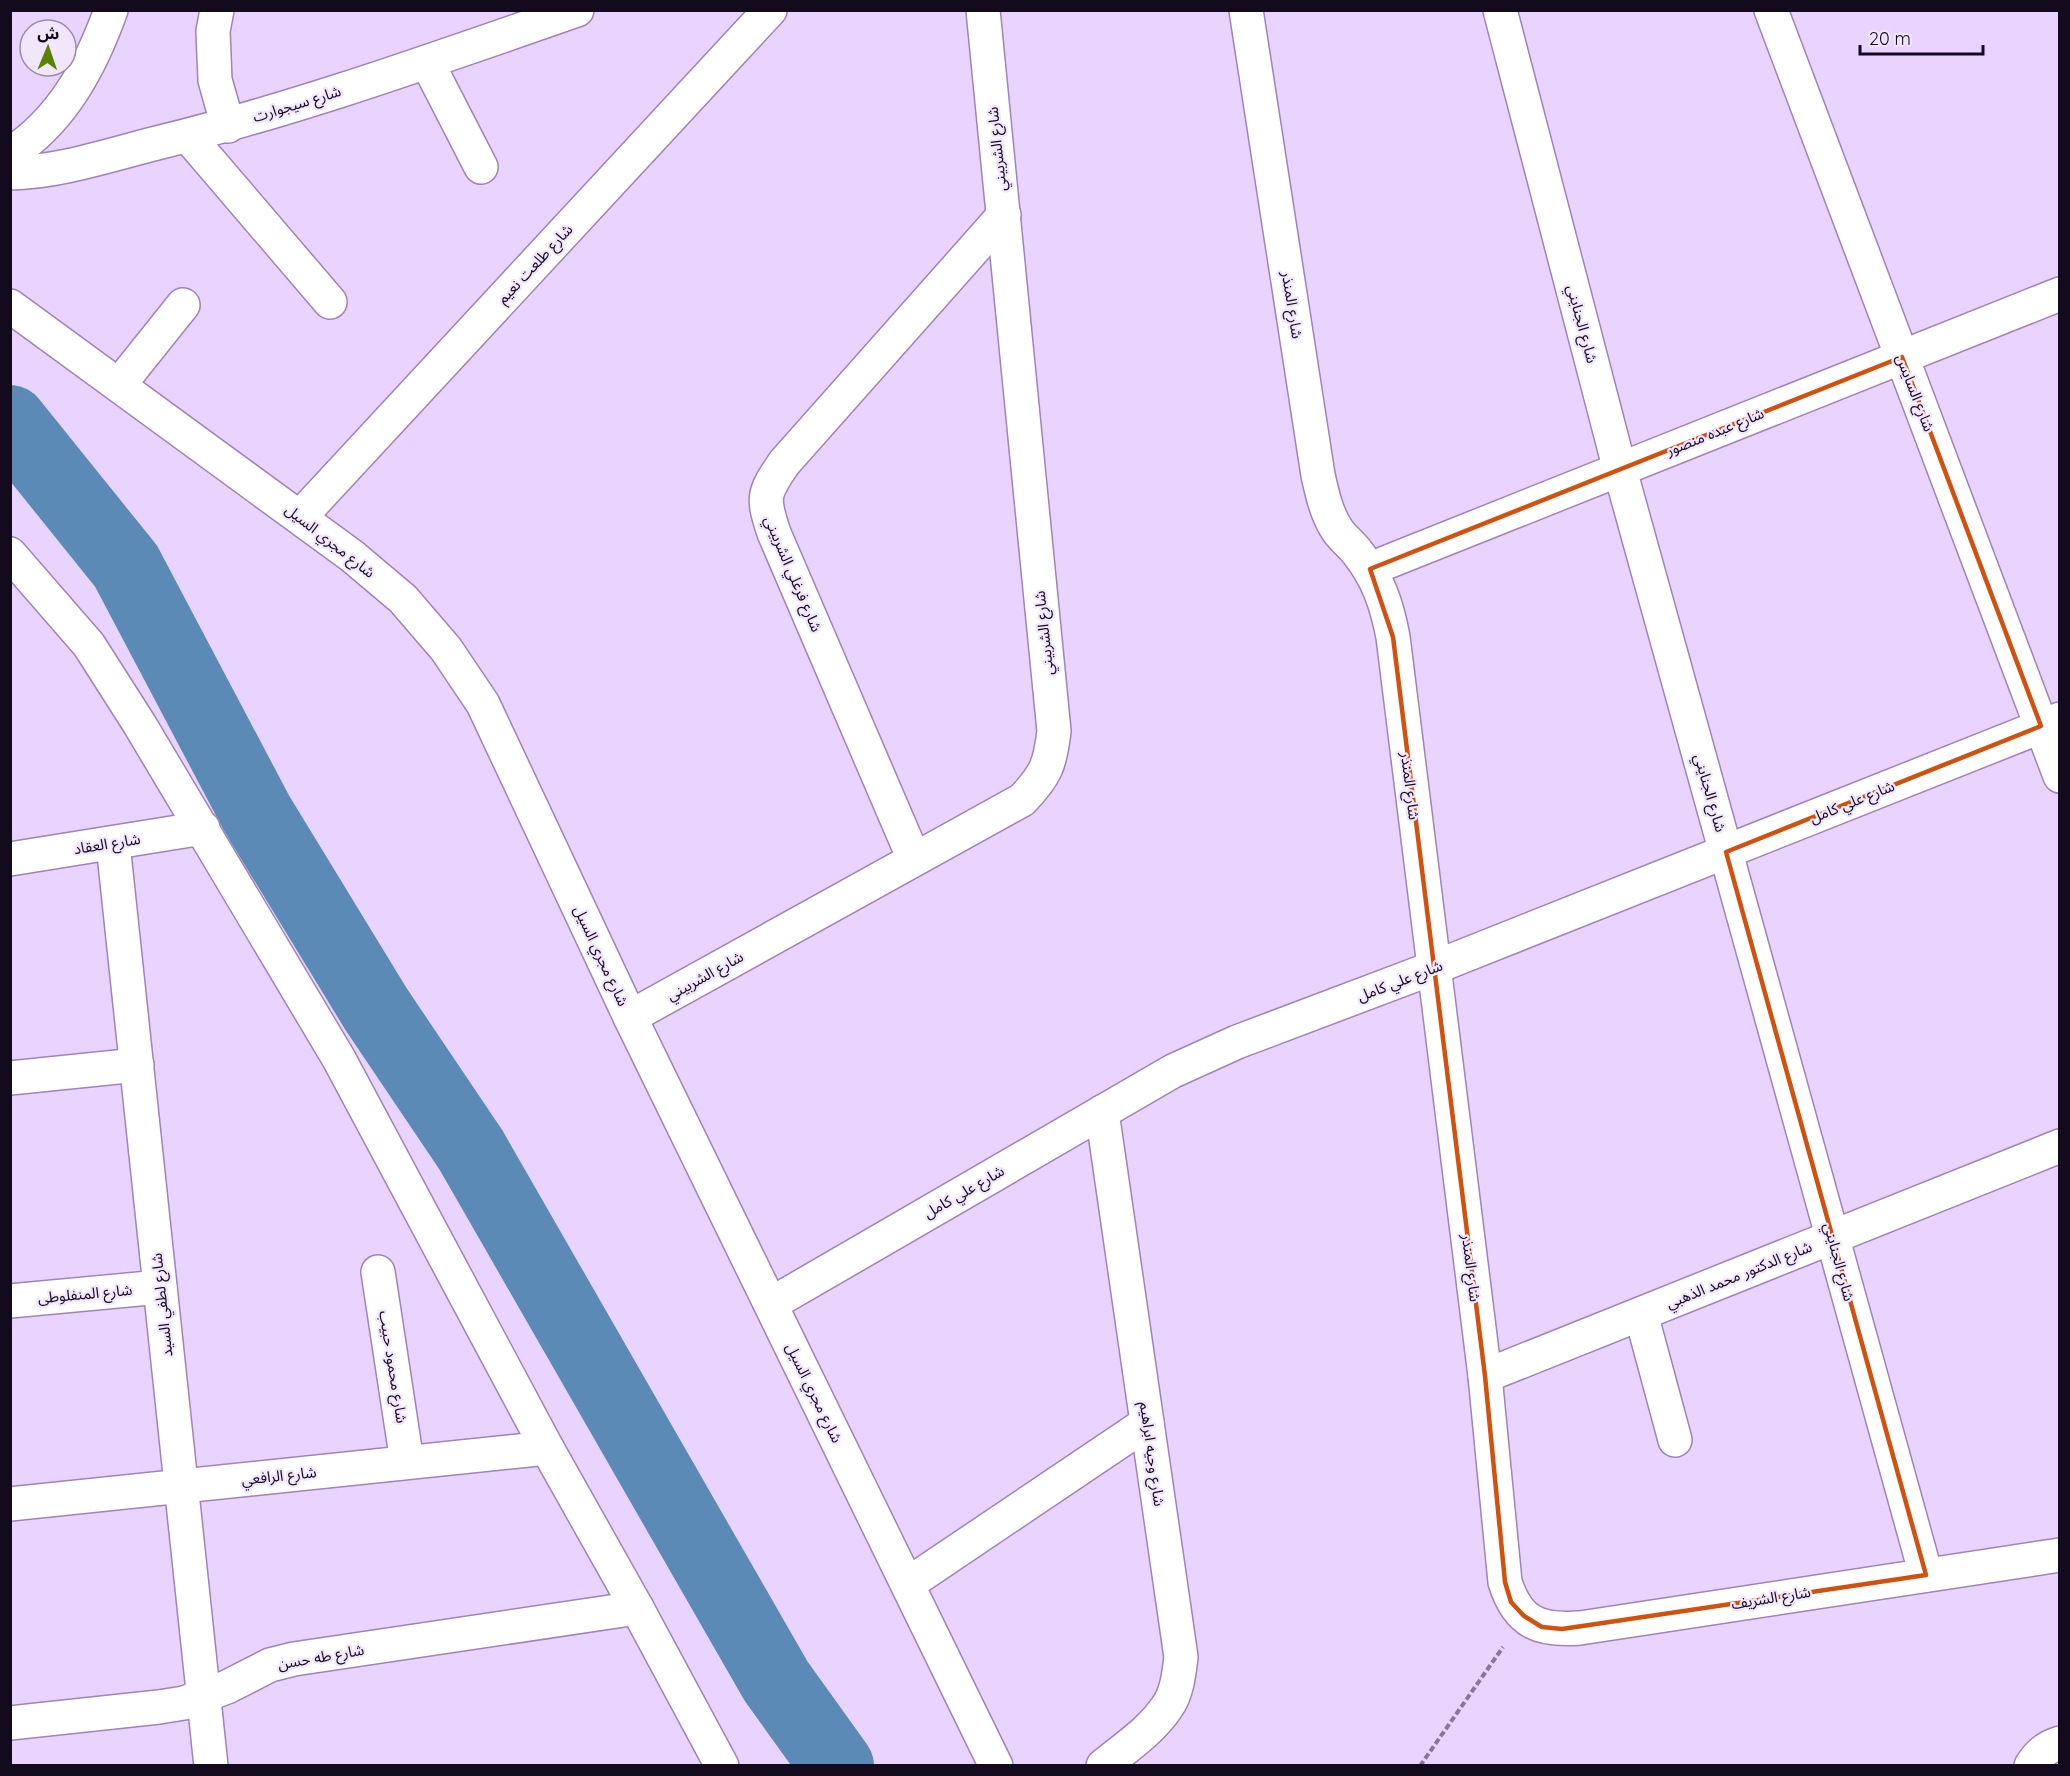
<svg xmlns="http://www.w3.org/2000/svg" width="2070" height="1776" viewBox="0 0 2070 1776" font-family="Quicksand,'Noto Sans Arabic',sans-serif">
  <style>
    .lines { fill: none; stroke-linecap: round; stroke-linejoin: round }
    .river { stroke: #5b8ab6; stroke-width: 74 }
    .minor-casing { stroke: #9f84b7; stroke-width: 36 }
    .path { stroke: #887798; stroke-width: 4; stroke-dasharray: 6 3; stroke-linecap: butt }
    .minor { stroke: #fff; stroke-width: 33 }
    .marked { fill: none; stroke: #d3510e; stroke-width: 4.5; stroke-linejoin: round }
    .labels { text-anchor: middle; stroke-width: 4.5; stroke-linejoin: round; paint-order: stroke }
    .street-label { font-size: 15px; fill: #140a1d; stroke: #f1e6fc }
  </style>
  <rect width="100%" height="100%" fill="#e9d3ff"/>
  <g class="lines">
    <path class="river" d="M10,422L126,566L257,814L376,1009L471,1150L776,1681L837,1766"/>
    <defs>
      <g id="minor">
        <path d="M217,10L213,31L215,80L228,126"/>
        <path d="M1246,10L1318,475C1322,493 1326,512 1336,528C1341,537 1351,544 1357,552C1378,578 1387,605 1393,637L1485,1376L1505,1582C1518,1623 1539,1631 1580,1628L2060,1555"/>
        <path d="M1500,10L1620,470L1926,1575"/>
        <path d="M1771,10L2060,776"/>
        <path d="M427,62L481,167"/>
        <path d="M188,136L330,302"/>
        <path d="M10,154C62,121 91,66 111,10"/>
        <path d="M10,173C60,172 109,155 157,143C300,108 438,58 577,10"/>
        <path d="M10,306L352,556L403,599L446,649L483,704L630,1017L996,1766"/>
        <path d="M119,385L183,305"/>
        <path d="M300,517L770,10"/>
        <path d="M10,554L89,645L140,725L339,1059L547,1448L637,1608L722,1766"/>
        <path d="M1370,569L2060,294"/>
        <path d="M113,844L211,1766"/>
        <path d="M10,859L203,828"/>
        <path d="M914,859L774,533C762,497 763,494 784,463L1004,215"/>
        <path d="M630,1017L1022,800C1046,775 1050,765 1054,731L983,10"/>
        <path d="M10,1078L137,1065"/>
        <path d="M1102,1112L1181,1657C1179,1674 1177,1693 1167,1707C1151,1731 1125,1748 1103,1766"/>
        <path d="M378,1272L407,1462"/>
        <path d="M10,1301L160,1287"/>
        <path d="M771,1304L1173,1071L1237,1042L1433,968L2060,719"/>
        <path d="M1641,1314L1675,1440"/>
        <path d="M1485,1376L2060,1146"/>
        <path d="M10,1504L547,1448"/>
        <path d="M908,1584L1147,1423"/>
        <path d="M10,1723L159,1707L184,1703L227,1687L270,1665L294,1659L637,1608"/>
        <path d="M2031,1766C2038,1754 2046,1747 2060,1743"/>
      </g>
    </defs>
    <use href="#minor" class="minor-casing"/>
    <path class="path" d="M1420,1766L1503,1647"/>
    <use href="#minor" class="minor"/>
  </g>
  <path class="marked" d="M1902,357L2041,726L1726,852L1926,1575L1562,1629L1542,1627L1524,1616L1511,1602L1505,1582L1485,1376L1393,637L1370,569Z"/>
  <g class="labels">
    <g class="street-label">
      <text transform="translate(297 104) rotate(-17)" y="5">شارع سيجوارت</text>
      <text transform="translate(997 149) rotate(-96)" y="5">شارع الشربيني</text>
      <text transform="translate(535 264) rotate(-47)" y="5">شارع طلعت نعيم</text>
      <text transform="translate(1292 305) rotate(81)" y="5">شارع المنذر</text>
      <text transform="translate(1582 324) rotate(75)" y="5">شارع الجنايني</text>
      <text transform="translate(1915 393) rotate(69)" y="5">شارع السايس</text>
      <text transform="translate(1715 432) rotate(-22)" y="5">شارع عبده منصور</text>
      <text transform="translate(330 541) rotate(38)" y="5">شارع مجري السيل</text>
      <text transform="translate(793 574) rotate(67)" y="5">شارع فرغلي الشربيني</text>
      <text transform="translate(1044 633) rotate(-96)" y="5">شارع الشربيني</text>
      <text transform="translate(1410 786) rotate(83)" y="5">شارع المنذر</text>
      <text transform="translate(1710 793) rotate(74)" y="5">شارع الجنايني</text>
      <text transform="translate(1852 802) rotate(-22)" y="5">شارع علي كامل</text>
      <text transform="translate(107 844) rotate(-9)" y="5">شارع العقاد</text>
      <text transform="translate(601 956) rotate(65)" y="5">شارع مجري السيل</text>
      <text transform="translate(705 976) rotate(-29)" y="5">شارع الشربيني</text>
      <text transform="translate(1400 981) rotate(-21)" y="5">شارع علي كامل</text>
      <text transform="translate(964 1192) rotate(-30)" y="5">شارع علي كامل</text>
      <text transform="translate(1839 1262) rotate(75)" y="5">شارع الجنايني</text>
      <text transform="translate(1471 1268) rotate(83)" y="5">شارع المنذر</text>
      <text transform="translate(1739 1275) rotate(-22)" y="5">شارع الدكتور محمد الذهبي</text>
      <text transform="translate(85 1294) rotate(-5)" y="5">شارع المنفلوطى</text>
      <text transform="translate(162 1305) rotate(-96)" y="5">شارع لطفي السيد</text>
      <text transform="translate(393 1367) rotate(81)" y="5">شارع محمود حبيب</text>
      <text transform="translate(814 1393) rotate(64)" y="5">شارع مجري السيل</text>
      <text transform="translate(1152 1454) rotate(82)" y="5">شارع وجيه ابراهيم</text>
      <text transform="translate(279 1476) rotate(-6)" y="5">شارع الرافعي</text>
      <text transform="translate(1771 1598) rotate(-9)" y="5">شارع الشريف</text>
      <text transform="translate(321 1657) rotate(-10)" y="5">شارع طه حسن</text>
    </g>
  </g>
  <rect width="2070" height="1776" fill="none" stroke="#140a1d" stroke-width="24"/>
  <g transform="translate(48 48) rotate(2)"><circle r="28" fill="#f1e6fc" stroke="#998ea3" stroke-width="1.5"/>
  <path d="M0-4.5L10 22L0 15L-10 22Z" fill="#5a8203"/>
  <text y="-9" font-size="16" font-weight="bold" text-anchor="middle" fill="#140a1d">ش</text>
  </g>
  <path d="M1860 45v9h123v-9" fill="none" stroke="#140a1d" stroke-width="3"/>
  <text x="1869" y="45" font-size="18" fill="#140a1d" stroke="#f1e6fc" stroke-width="4.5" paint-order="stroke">20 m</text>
</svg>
